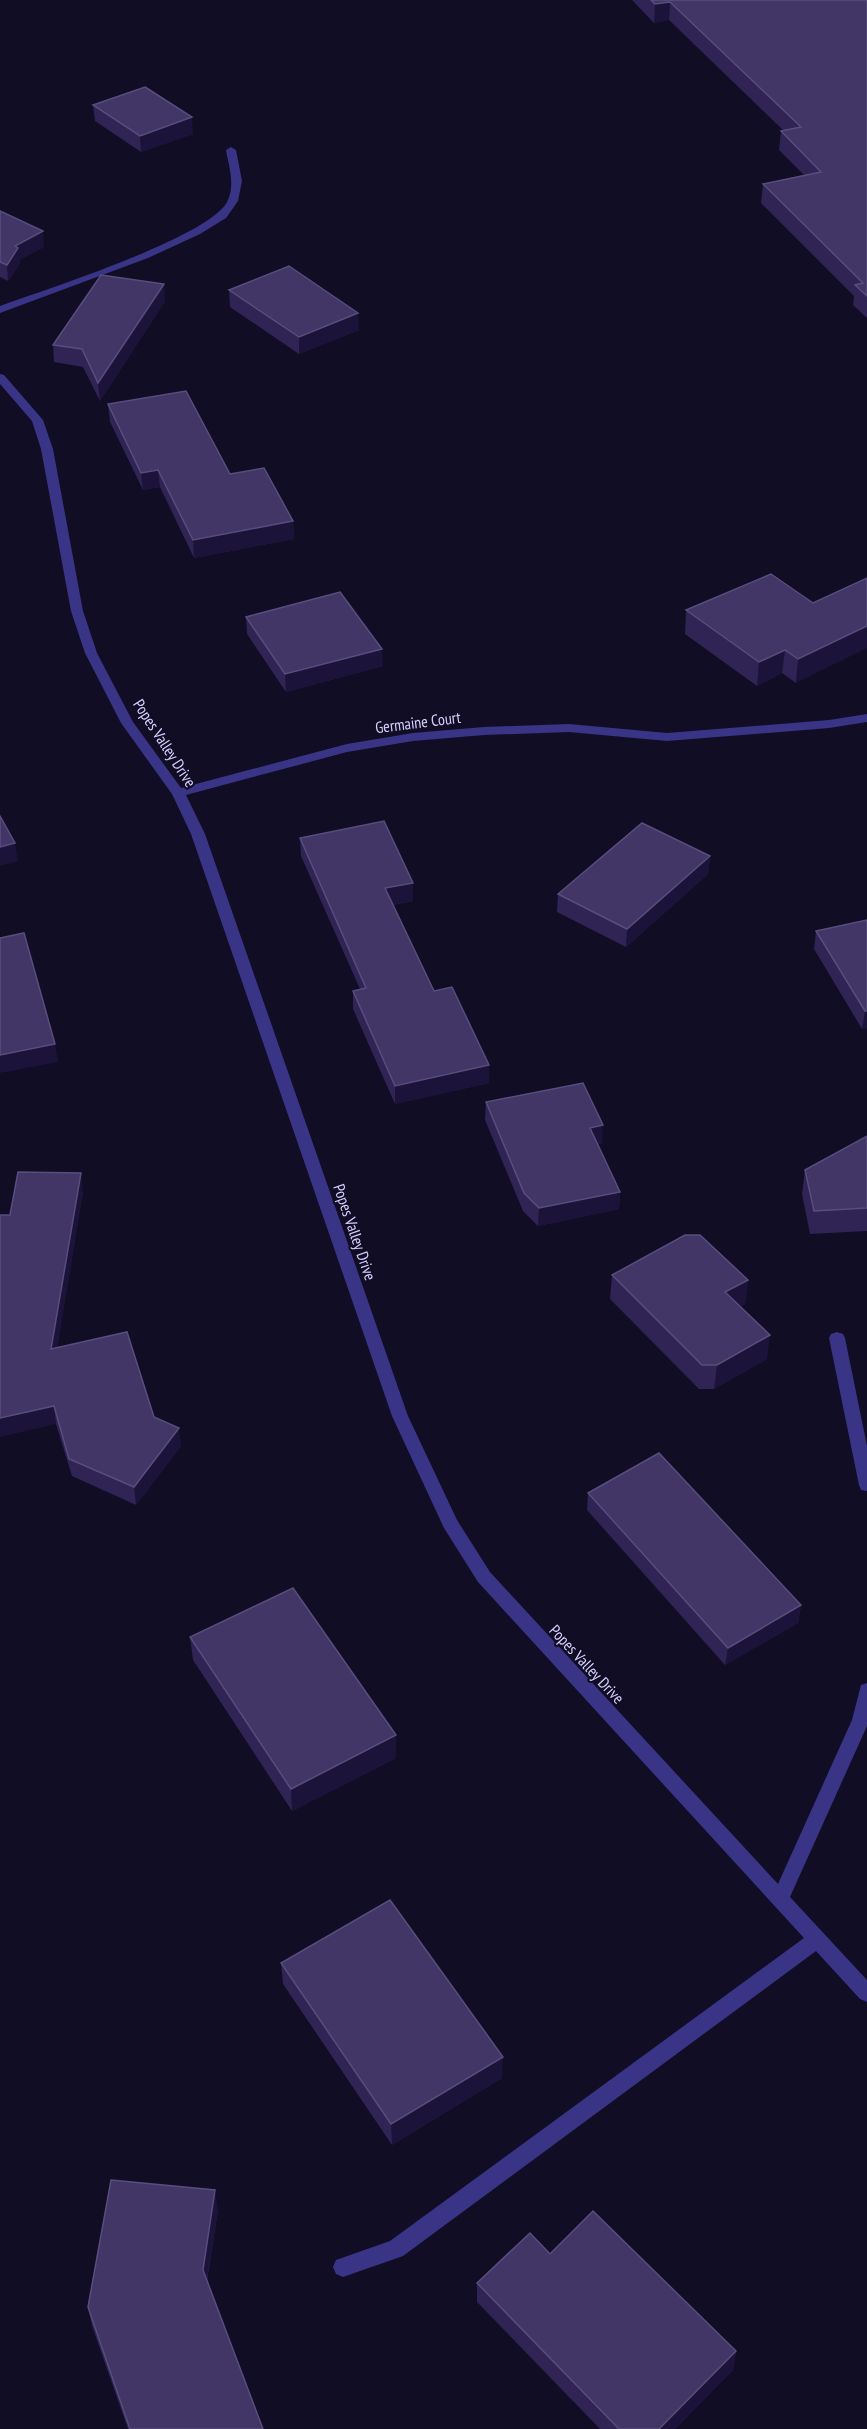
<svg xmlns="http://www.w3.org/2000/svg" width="867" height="2429" viewBox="0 0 867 2429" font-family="'PT Sans Narrow',sans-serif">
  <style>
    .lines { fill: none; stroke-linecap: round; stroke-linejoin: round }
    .minor { fill: #3a3487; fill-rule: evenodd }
    .wall { fill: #2f2454 }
    .shaded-wall { fill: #1b1339 }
    .building { fill: #413666; stroke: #584e7e; stroke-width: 1.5 }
    .labels { text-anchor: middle; stroke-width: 4.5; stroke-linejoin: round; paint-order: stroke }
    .street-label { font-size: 16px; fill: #d7d0ff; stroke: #110d24 }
  </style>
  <rect width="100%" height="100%" fill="#110d24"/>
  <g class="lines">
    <g class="minor">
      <path d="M231,147L236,150L242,181L238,201L226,218L200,234L148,258L0,313V306C41,291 214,236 228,200C235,184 229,167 226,150Z"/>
      <path d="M0,374L4,375L43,420L53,449L83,611L97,653L133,722L181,788L347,744L413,733L484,727L569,724L667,733L829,720L867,714V722L829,728L667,741L569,732L484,735L413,741L347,752L186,795L205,834L408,1416L457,1520L490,1572L778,1884L852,1720L861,1685L867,1683V1726L790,1897L867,1980V2002L860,1999L816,1951L403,2256L343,2277L336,2274L333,2267L336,2260L390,2241L804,1938L478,1582L444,1528L392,1416L191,834L172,794L121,723L85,653L71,611L41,449L32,421L0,384Z"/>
      <path d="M837,1332L843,1334L845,1338L867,1446V1491L861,1490L859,1485L829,1338L831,1334Z"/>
    </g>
  </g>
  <g class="wall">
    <path d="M632,0H867V318L853,305L854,296L761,203L763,184L804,175L779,150L781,131H784L669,20L654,23Z"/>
    <path d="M93,105L193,134L141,152L95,121Z"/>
    <path d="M0,211L44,247L19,260L20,263L8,281L0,277Z"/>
    <path d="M229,290L359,330L299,354L230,307Z"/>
    <path d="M165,301L100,401L83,367L54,362L53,345Z"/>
    <path d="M108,404L230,474L293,521L294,539L194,558L160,487L143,490L110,422Z"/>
    <path d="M813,603L796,683L782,673L757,686L685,634L686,610Z"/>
    <path d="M246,617L383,666L286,692L247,634Z"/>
    <path d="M300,838L413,883V901L393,905L434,991L489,1065V1083L395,1104L353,1009V991L360,989L301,856Z"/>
    <path d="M710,856L708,874L626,947L557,912L558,894Z"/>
    <path d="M867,920V1028L862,1029L814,949L816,931Z"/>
    <path d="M486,1102L602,1143L598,1144L620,1192L619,1209L538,1226L523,1211L485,1120Z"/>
    <path d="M867,1136V1231L810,1234L802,1194L805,1170Z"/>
    <path d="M83,1191L57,1348L154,1417L181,1446L136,1505L72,1476L56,1424L10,1215Z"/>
    <path d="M612,1275L748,1280L745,1304L740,1307L767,1359L714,1389H699L610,1299Z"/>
    <path d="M588,1493L801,1605L798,1623L725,1665L587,1510Z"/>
    <path d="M190,1637L396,1735V1758L292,1811L193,1660Z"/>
    <path d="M281,1963L502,2078L392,2145L283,1984Z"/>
    <path d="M218,2210L207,2281L263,2429H128L92,2326L88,2307Z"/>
    <path d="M477,2283L736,2351L733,2370L675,2429H600L477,2302Z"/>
  </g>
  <g class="shaded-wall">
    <path d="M670,2L669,20L654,23L655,4Z"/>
    <path d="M192,117L193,134L141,152L140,136Z"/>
    <path d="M43,231L44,247L19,260L20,263L8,281L7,265L15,246Z"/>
    <path d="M164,284L165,301L100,401L98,383Z"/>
    <path d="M358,313L359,330L299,354V337Z"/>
    <path d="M158,470L160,487L143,490L141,473Z"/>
    <path d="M293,521L294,539L194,558L193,540Z"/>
    <path d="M867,626V648L796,683L798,659Z"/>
    <path d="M382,649L383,666L286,692L285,674Z"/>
    <path d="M785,650L782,673L757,686L759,662Z"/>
    <path d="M15,843L18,861L0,866V847Z"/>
    <path d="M710,856L708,874L626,947L627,929Z"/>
    <path d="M413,883V901L385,906V888Z"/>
    <path d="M865,1011H867V1028L862,1029Z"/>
    <path d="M55,1044L58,1062L0,1073V1055Z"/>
    <path d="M489,1065V1083L395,1104V1086Z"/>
    <path d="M603,1125L602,1143L589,1146L590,1128Z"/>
    <path d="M81,1173L83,1191L54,1367L51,1349Z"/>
    <path d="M620,1192L619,1209L538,1226L539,1208Z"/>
    <path d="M748,1280L745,1304L723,1316L725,1292Z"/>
    <path d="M770,1335L767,1359L714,1389L717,1365Z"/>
    <path d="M54,1406L56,1424L0,1437V1418Z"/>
    <path d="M179,1428L181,1446L136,1505L134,1487Z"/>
    <path d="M801,1605L798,1623L725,1665L728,1648Z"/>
    <path d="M396,1735V1758L292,1811L291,1789Z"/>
    <path d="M503,2057L502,2078L392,2145L391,2124Z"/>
    <path d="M215,2190L218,2210L205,2290L203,2270Z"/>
    <path d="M736,2351L733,2370L675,2429H659Z"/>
  </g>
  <g class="building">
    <path d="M651,0H867V296L855,285L863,283L763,184L821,172L781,131L801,127L670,2L655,4Z"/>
    <path d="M145,87L192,117L140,136L93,105Z"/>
    <path d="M0,211L43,231L15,246L18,248L7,265L0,262Z"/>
    <path d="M289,266L358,313L299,337L229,290Z"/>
    <path d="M101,275L164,284L98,383L82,349L53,345Z"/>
    <path d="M186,391L230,474L264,468L293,521L193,540L158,470L141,473L108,404Z"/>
    <path d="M771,574L813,603L867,578V626L798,659L785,650L759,662L686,610Z"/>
    <path d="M340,592L382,649L285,674L246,617Z"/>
    <path d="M0,816L15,843L0,847Z"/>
    <path d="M384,821L413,883L385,888L434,991L452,987L489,1065L395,1086L353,991L366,988L300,838Z"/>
    <path d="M642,823L710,856L627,929L558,894Z"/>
    <path d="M867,920V1011H865L816,931Z"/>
    <path d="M24,933L55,1044L0,1055V938Z"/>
    <path d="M583,1083L603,1125L590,1128L620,1192L539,1208L524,1193L486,1102Z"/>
    <path d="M867,1136V1208L814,1211L805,1170Z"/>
    <path d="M18,1172L81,1173L51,1349L127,1332L154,1417L179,1428L134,1487L69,1459L54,1406L0,1418V1215H10Z"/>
    <path d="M685,1235H700L748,1280L725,1292L770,1335L717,1365H702L612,1275Z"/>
    <path d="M659,1453L801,1605L728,1648L588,1493Z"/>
    <path d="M293,1588L396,1735L291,1789L190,1637Z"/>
    <path d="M390,1900L503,2057L391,2124L281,1963Z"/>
    <path d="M111,2180L215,2190L203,2270L263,2429H130L88,2307Z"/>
    <path d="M593,2211L736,2351L659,2429H619L477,2283L530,2233L550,2254Z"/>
  </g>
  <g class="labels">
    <g class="street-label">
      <text transform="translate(418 722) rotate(-7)" y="6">Germaine Court</text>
      <text transform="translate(165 743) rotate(57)" y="6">Popes Valley Drive</text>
      <text transform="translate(355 1232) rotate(71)" y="6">Popes Valley Drive</text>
      <text transform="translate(587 1664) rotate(47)" y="6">Popes Valley Drive</text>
    </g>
  </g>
</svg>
